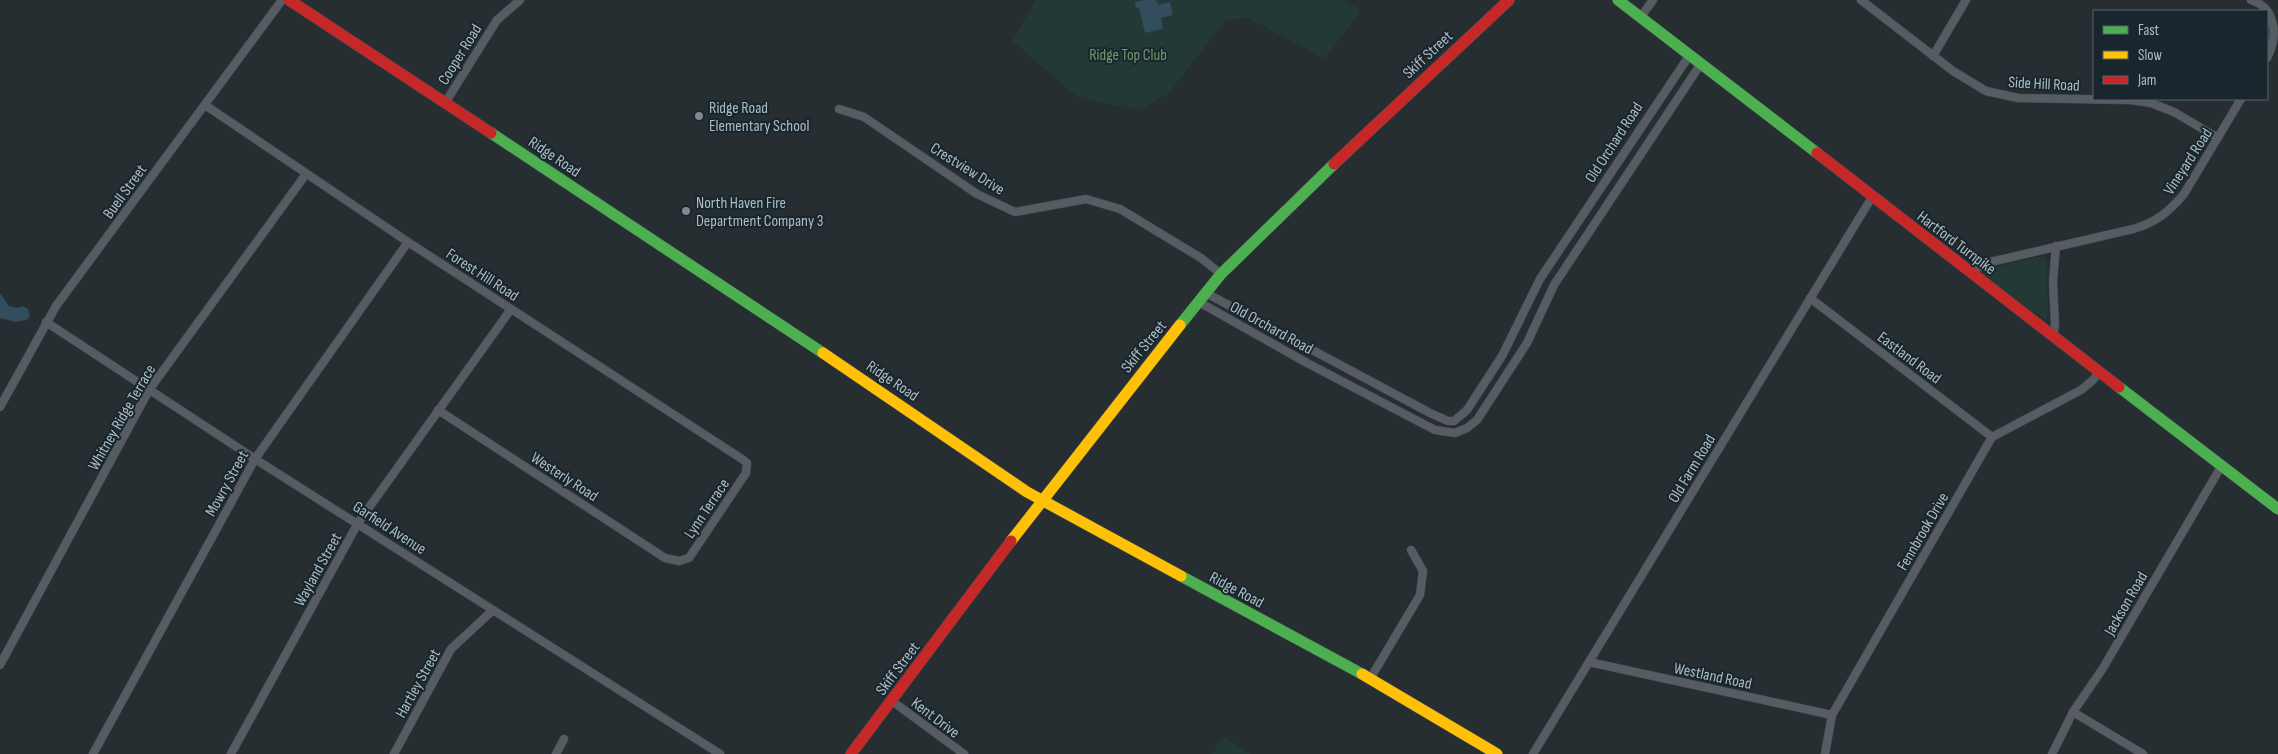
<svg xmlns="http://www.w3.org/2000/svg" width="2278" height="754" viewBox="0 0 2278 754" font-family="'Sofia Sans Condensed',sans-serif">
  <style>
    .green { fill: #233936 }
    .water { fill: #324d5c }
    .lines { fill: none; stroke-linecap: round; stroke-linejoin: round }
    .street-casing { stroke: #444a4d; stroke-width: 9 }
    .fast-casing { stroke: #444a4d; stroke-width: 12 }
    .slow-casing { stroke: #444a4d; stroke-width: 12 }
    .jam-casing { stroke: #444a4d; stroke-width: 12 }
    .street { stroke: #565c61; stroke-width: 8 }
    .fast { stroke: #4caf50; stroke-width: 11 }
    .slow { stroke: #ffc107; stroke-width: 11 }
    .jam { stroke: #c62828; stroke-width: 11 }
    .poi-dot { fill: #7e8a92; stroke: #19262d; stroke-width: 2 }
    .labels { text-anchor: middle; stroke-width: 4; stroke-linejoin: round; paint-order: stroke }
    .street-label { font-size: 16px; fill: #aebcc5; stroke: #19262d }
    .park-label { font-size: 16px; fill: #6e9a6d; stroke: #19262d }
    .poi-label { font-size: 16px; fill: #aebcc5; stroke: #19262d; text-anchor: start }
  </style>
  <rect width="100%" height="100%" fill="#262e32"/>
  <g class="green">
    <path d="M1036,0H1344L1361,10L1325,59L1248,18L1226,20L1168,94L1139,110L1079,98L1012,41Z"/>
    <path d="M2040,257L2046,259L2048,315L2046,320L1990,280L1985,273L1995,267Z"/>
    <path d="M1223,737L1250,754H1212Z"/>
  </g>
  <g class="water">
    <path d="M1144,0H1156L1158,5L1170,2L1173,15L1161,18L1163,29L1145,33L1139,8H1136L1135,2Z"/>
    <path d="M0,293L9,306L17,308L23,306L28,309L30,316L27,320L16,322L0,318Z"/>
  </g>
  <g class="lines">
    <defs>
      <g id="street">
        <path d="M1861,0L1953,71L1986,91L2018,98L2130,100L2151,103L2174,112L2218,138"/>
        <path d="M2251,0C2277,8 2278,37 2267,58"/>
        <path d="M1640,18L1653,0"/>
        <path d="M1933,56L1966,0"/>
        <path d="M445,103L497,20L520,0"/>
        <path d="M205,105L408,242L742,459L747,463L746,473L689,558L679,561L665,558L438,410"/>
        <path d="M839,109L864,117L977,194L1015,212L1086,199L1120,209L1201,258L1221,274"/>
        <path d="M1971,272L1986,263L2133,229C2155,223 2169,212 2184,194L2241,99"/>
        <path d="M1206,293L1430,413L1448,421H1454L1467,410L1502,356L1540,279L1689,56"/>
        <path d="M1810,298L1992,437"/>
        <path d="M1199,302L1307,363L1435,430L1455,433L1467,428L1477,420L1527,343L1554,285L1700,65"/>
        <path d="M46,322L255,459L720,754"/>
        <path d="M2053,335L2055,325L2053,282L2056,246"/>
        <path d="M0,407L56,306L282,0"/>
        <path d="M1589,662L1832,715"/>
        <path d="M0,665L149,390L306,174"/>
        <path d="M1370,679L1420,595L1423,571L1411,550"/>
        <path d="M892,701L964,754"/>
        <path d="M2073,712L2143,754"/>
        <path d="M93,754L255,459L408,242"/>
        <path d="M231,754L358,523L511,309"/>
        <path d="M394,754L451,649L493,610"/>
        <path d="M556,754L564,739"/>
        <path d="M1533,754L1872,197"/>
        <path d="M1825,754L1832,715L1992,437L2081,390L2093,380L2100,371"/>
        <path d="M2052,754L2073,712L2103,668L2222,465"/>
      </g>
      <g id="fast">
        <path d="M1618,0L1817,153"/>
        <path d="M491,133L823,353"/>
        <path d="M1180,325L1221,274L1334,164"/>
        <path d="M2119,387L2278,509"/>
        <path d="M1181,576L1362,674"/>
      </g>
      <g id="slow">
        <path d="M823,353L1027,492L1181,576"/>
        <path d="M1011,541L1180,325"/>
        <path d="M1362,674L1497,754"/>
      </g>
      <g id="jam">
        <path d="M289,0L491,133"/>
        <path d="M1817,153L2119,387"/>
        <path d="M1334,164L1509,0"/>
        <path d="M851,754L1011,541"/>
      </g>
    </defs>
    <use href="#street" class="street-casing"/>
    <use href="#fast" class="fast-casing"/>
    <use href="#slow" class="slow-casing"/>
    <use href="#jam" class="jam-casing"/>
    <use href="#street" class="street"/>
    <use href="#fast" class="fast"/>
    <use href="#slow" class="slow"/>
    <use href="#jam" class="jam"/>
  </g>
  <g class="poi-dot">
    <circle cx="699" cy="116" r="5"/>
    <circle cx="686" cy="211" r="5"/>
  </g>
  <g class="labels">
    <g class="street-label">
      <text transform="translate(459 54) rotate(-58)" y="6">Cooper Road</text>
      <text transform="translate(1427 54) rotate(-43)" y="6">Skiff Street</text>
      <text transform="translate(2044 83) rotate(3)" y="6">Side Hill Road</text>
      <text transform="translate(1613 142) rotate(-57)" y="6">Old Orchard Road</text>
      <text transform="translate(555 156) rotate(34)" y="6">Ridge Road</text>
      <text transform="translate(2187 161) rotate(-57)" y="6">Vineyard Road</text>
      <text transform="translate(968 168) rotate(32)" y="6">Crestview Drive</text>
      <text transform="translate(124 191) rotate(-54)" y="6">Buell Street</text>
      <text transform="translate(1957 242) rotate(37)" y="6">Hartford Turnpike</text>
      <text transform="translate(483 274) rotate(33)" y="6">Forest Hill Road</text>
      <text transform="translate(1272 327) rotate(29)" y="6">Old Orchard Road</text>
      <text transform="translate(1143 346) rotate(-51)" y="6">Skiff Street</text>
      <text transform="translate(1910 357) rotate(37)" y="6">Eastland Road</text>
      <text transform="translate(893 380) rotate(34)" y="6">Ridge Road</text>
      <text transform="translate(121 417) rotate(-60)" y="6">Whitney Ridge Terrace</text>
      <text transform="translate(1691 468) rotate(-59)" y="6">Old Farm Road</text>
      <text transform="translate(565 476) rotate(33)" y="6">Westerly Road</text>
      <text transform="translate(226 483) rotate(-61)" y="6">Mowry Street</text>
      <text transform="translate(706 508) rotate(-56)" y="6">Lynn Terrace</text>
      <text transform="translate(390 527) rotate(33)" y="6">Garfield Avenue</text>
      <text transform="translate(1922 531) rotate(-60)" y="6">Fennbrook Drive</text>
      <text transform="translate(317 569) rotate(-61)" y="6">Wayland Street</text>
      <text transform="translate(1237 589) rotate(28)" y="6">Ridge Road</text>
      <text transform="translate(2125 603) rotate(-60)" y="6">Jackson Road</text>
      <text transform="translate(897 668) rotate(-53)" y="6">Skiff Street</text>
      <text transform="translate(1713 675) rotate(12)" y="6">Westland Road</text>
      <text transform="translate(417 683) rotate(-61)" y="6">Hartley Street</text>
      <text transform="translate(936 717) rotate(37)" y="6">Kent Drive</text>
    </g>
    <g class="park-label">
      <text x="1128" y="60">Ridge Top Club</text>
    </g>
    <g class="poi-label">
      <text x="709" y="113">Ridge Road<tspan x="709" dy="18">Elementary School</tspan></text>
      <text x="696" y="208">North Haven Fire<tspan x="696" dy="18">Department Company 3</tspan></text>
    </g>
  </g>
  <rect x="2093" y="10" width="175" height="90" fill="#19262d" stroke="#55626a"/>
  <rect x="2103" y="26" width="25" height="8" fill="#4caf50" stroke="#55626a"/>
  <text x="2138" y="35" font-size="15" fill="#aebcc5">Fast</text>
  <rect x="2103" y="51" width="25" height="8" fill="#ffc107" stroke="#55626a"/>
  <text x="2138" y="60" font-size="15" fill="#aebcc5">Slow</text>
  <rect x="2103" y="76" width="25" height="8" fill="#c62828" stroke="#55626a"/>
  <text x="2138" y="85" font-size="15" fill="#aebcc5">Jam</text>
</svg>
